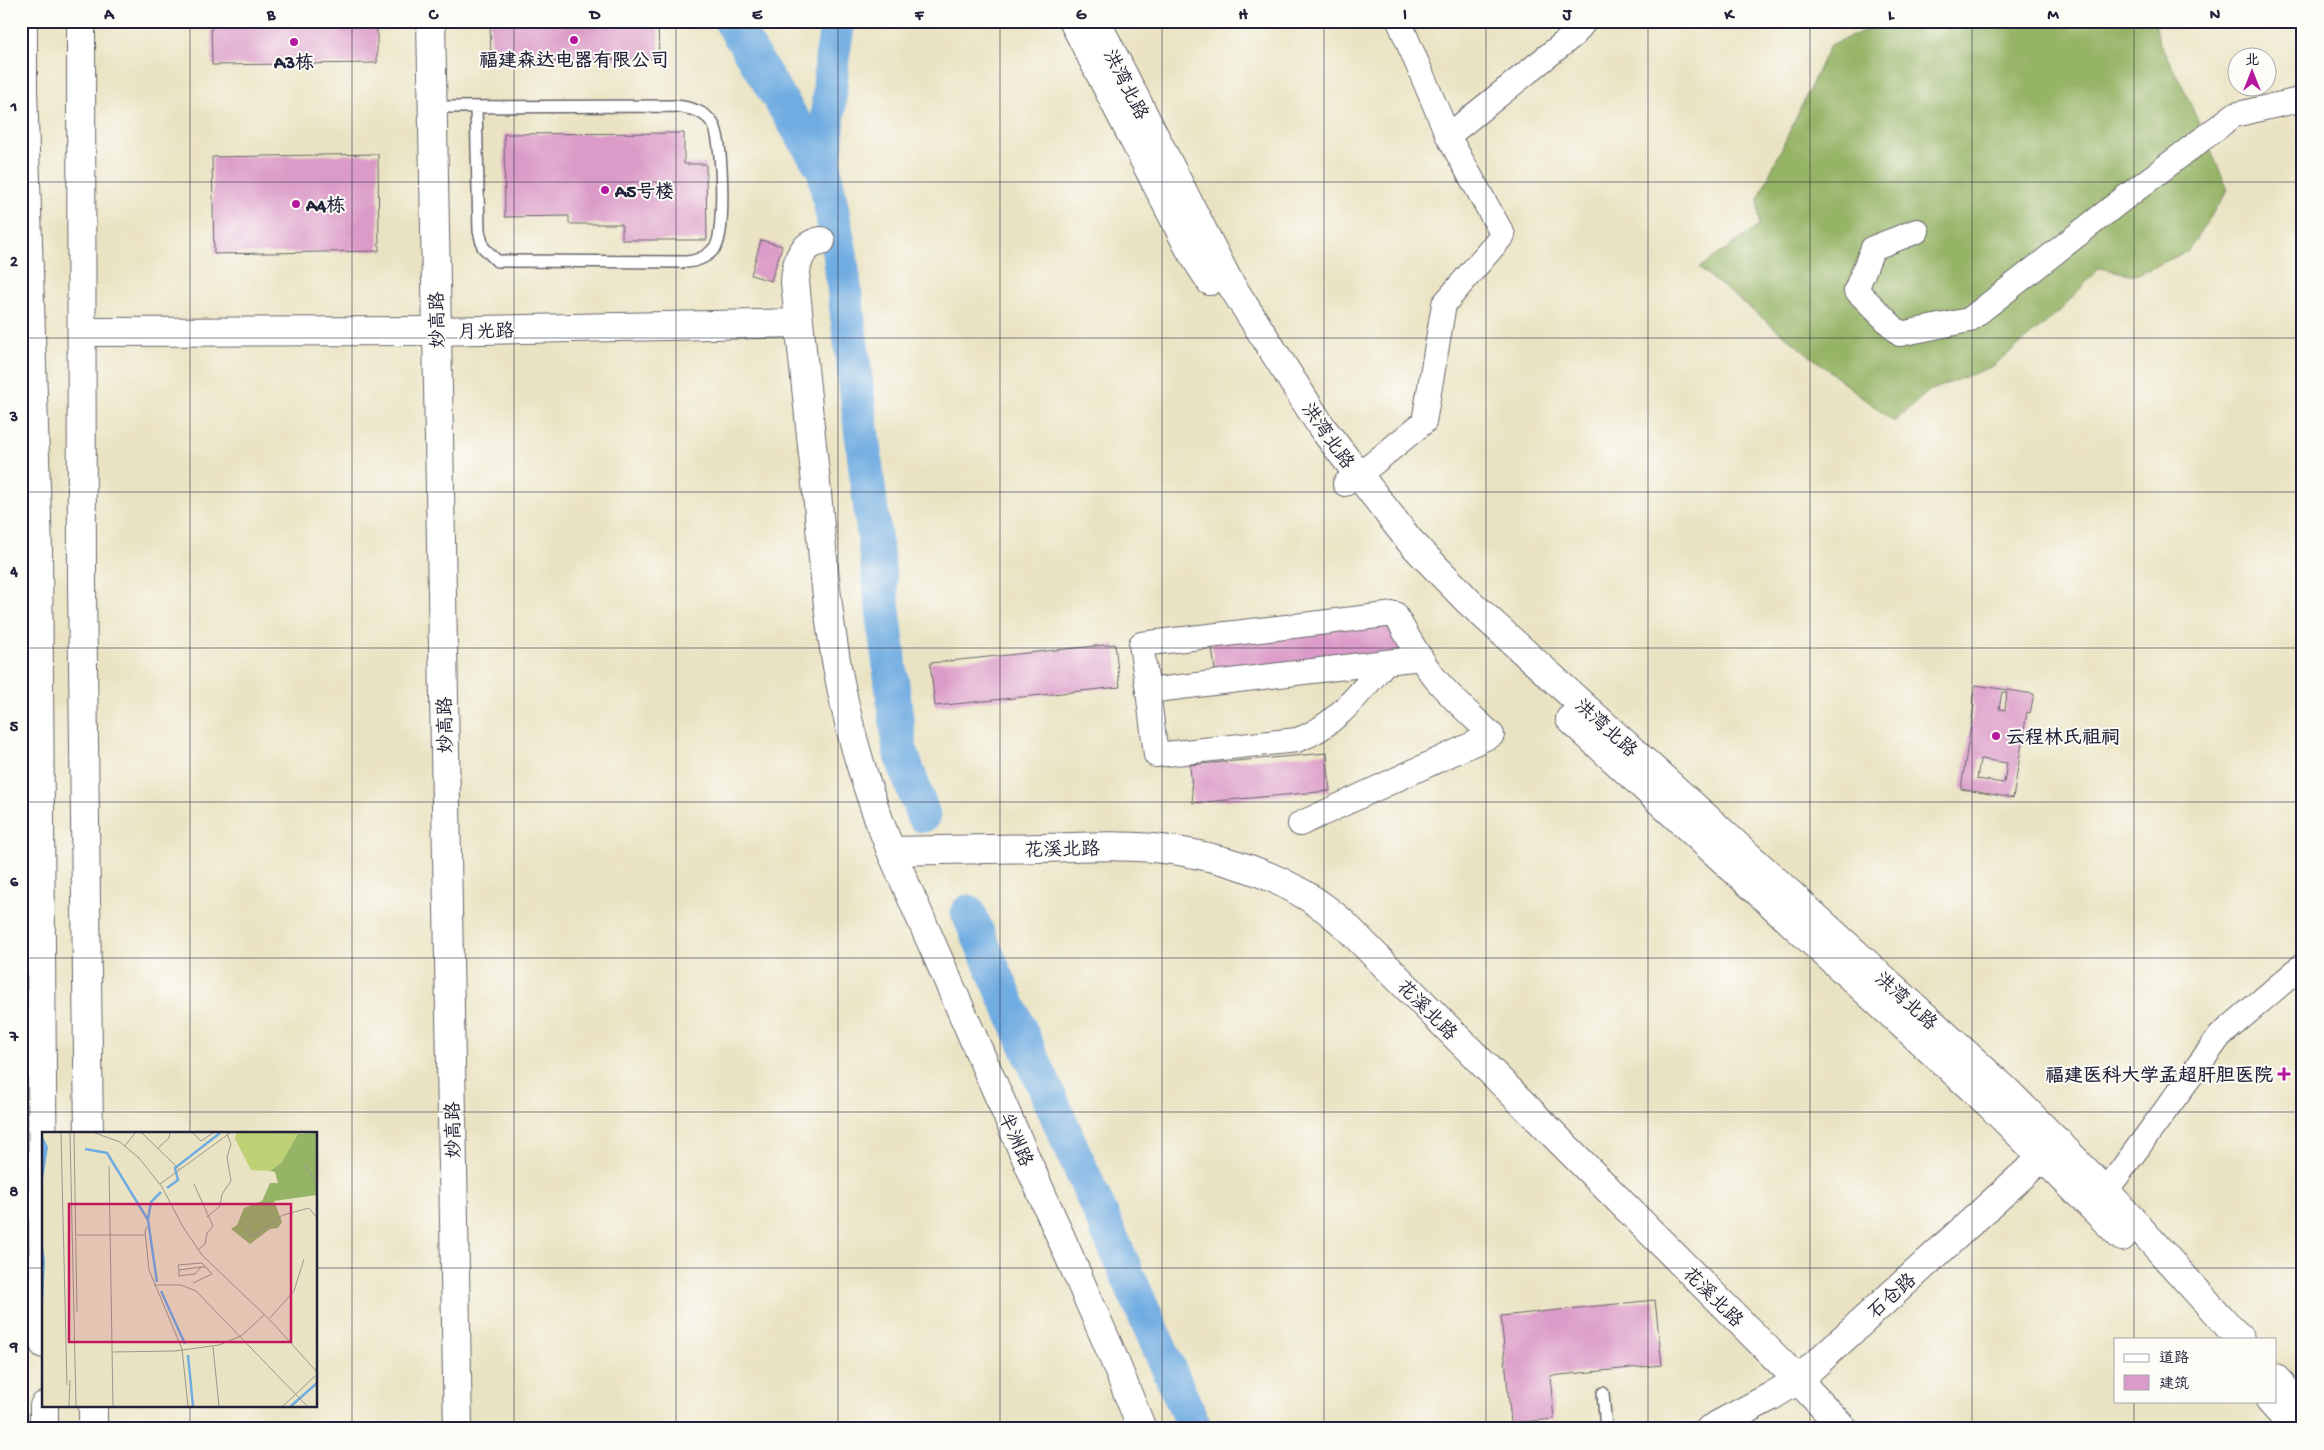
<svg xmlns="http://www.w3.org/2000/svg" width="2324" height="1450" viewBox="0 0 2324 1450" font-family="'Gochi Hand','LXGW WenKai TC',sans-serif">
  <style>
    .forest { fill: #96b466; stroke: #5c6b50 }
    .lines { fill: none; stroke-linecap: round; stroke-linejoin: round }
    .river { stroke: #6face1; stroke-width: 35 }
    .building { fill: #db9bc8; fill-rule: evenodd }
    .service-casing { stroke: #68666b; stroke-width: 14 }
    .minor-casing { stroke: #68666b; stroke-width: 26 }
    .tertiary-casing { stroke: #68666b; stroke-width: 30 }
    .secondary-casing { stroke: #68666b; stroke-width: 30 }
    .trunk-casing { stroke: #68666b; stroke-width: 30 }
    .service { stroke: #fff; stroke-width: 11 }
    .minor { stroke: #fff; stroke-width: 24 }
    .tertiary { stroke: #fff; stroke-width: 28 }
    .secondary { stroke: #fff; stroke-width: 28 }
    .trunk { stroke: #fff; stroke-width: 28 }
    .grid { fill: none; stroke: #22223b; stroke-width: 1; stroke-opacity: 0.55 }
    .poi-dot { fill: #b5179e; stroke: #fdfcf7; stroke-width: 2 }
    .labels { text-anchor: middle; stroke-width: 4; stroke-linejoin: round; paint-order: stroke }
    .poi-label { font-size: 19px; font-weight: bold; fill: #22223b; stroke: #fdfcf7; text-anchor: start }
    .street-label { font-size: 19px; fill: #22223b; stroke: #fdfcf7 }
    .inset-river { fill: none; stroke: #6face1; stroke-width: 2.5 }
    .inset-road { fill: none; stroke: #9a968d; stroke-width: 1 }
    .view { fill: #c2185b; fill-opacity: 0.15; stroke: #c2185b; stroke-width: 2.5 }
    .inset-edge { fill: none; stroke: #22223b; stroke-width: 2.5 }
    .neatline { fill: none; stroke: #22223b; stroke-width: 2 }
    .grid-label { font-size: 16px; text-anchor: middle; font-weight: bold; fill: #22223b }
  </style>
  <rect width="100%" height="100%" fill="#fdfcf7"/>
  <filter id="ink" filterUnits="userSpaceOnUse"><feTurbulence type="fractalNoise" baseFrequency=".02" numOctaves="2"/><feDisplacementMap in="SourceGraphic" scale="10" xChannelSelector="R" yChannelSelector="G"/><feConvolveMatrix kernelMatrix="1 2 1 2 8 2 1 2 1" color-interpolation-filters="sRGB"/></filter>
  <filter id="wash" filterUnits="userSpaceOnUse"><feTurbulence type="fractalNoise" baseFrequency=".0096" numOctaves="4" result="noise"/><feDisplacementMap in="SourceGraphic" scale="20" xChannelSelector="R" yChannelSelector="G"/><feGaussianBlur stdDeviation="1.12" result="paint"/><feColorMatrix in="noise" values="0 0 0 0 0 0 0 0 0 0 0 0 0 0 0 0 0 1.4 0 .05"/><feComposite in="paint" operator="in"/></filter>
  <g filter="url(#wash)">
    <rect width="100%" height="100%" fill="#eae3c3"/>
    <path class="forest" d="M1888,21H2155L2159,42L2184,89L2228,190L2188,251L2136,275L2099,268L2058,313L1993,366L1929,391L1894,422L1699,268L1759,226L1758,199L1830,45Z"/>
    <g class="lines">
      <g class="river">
        <path d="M731,21L824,170L840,253L900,751L923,815"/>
        <path d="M824,170L832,59L838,21"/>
        <path d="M968,912L1195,1429"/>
      </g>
    </g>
    <g id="blocks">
      <g class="building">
        <path d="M211,21H377V63L212,65Z"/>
        <path d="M490,21H658L659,58L491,64Z"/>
        <path d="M684,133V164H706L707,240H622V224H569V216L505,217L504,134Z"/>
        <path d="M378,154L379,251L214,254L212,157Z"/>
        <path d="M761,240L782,246L771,281L751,275Z"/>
        <path d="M1395,618L1400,658L1216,679L1211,639Z"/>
        <path d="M1115,644L1120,687L935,706L930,663Z"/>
        <path d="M1975,685L2034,694L2030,713L2027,712L2013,798L1961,789L1974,705L1972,704ZM2002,692H2007L2005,710L1999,709ZM1980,759L2007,763L2004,783L1977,779Z"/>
        <path d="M1327,753L1330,791L1193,803L1190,765Z"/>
        <path d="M1655,1300L1662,1365L1550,1376L1554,1419L1511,1423L1501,1316Z"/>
      </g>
    </g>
  </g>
  <g filter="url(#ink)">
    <use href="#blocks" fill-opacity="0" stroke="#68666b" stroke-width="1"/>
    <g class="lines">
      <defs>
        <g id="service">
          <path d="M433,107L676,106C690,108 705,111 713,124C723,138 725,231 716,246C709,256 698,261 686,262L497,261L483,247L479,231L476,107"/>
          <path d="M1603,1393L1606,1429"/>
        </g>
        <g id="minor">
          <path d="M1448,136L1575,34L1585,21"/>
          <path d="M1917,231L1873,248L1856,290L1900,334L1969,320L2118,203L2234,115L2303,99"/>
          <path d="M1345,484L1358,476L1424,422L1444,304L1503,235L1448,136L1399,21"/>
          <path d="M1386,662C1360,692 1335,727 1297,740L1156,755L1148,691L1386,662L1421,658"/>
          <path d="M1148,691L1141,644L1395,614C1407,636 1419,658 1434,677C1451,698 1472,716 1492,735L1300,824"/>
          <path d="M2106,1191L2220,1036L2303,965"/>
        </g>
        <g id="tertiary">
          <path d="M431,21L458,1429"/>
          <path d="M821,241C800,245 796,263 795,282C802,352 809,422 817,493C823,559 828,626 842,692C853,746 870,799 891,851L1109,1347L1142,1429"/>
          <path d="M83,332L436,331L799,323"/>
          <path d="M891,851C941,850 992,849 1042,848C1085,847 1129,844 1171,850C1233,859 1296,881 1343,923L1798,1380L1844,1429"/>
          <path d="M1710,1429L1770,1397L1798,1380L2059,1142"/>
        </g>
        <g id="secondary">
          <path d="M81,21L82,587L89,1134"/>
          <path d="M1073,21L1189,248L1210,281"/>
          <path d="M1096,21L1228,280L1323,429L1409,540L1468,601L2005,1089L2106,1191L2240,1339"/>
          <path d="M1570,719L1991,1106L2122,1237"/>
          <path d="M2275,1378L2303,1408"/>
          <path d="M2270,1401L2295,1429"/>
          <path d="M93,1406V1429"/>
        </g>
        <g id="trunk">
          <path d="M23,21V89L38,549L44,1344"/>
          <path d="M44,1406V1429"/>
        </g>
      </defs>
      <use href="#service" class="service-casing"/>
      <use href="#minor" class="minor-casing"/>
      <use href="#tertiary" class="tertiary-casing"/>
      <use href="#secondary" class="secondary-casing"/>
      <use href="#trunk" class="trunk-casing"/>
      <use href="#service" class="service"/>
      <use href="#minor" class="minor"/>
      <use href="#tertiary" class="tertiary"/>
      <use href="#secondary" class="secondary"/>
      <use href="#trunk" class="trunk"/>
    </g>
  </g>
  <path class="grid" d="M190,21V1134M352,21V1429M514,21V1429M676,21V1429M838,21V1429M1000,21V1429M1162,21V1429M1324,21V1429M1486,21V1429M1648,21V1429M1810,21V1429M1972,21V1429M2134,21V1339M21,182H2303M21,338H2303M21,492H2303M21,648H2303M21,802H2303M21,958H2303M21,1112H2303M21,1268H44M316,1268H2303M2134,1401V1429M190,1406V1429"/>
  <g class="poi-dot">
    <circle cx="574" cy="40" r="5"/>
    <circle cx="294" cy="42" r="5"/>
    <circle cx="605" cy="190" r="5"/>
    <circle cx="296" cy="204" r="5"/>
    <circle cx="1996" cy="736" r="5"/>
    <path d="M2281.5 1066.5h5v5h5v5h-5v5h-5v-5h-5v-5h5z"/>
  </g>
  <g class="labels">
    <g class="poi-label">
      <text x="574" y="66" text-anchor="middle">福建森达电器有限公司</text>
      <text x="294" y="68" text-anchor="middle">A3栋</text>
      <text x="615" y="197">A5号楼</text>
      <text x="306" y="211">A4栋</text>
      <text x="2006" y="743">云程林氏祖祠</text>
      <text x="2273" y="1081" text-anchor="end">福建医科大学孟超肝胆医院</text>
    </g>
    <g class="street-label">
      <text transform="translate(1127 84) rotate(63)" y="7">洪湾北路</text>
      <text transform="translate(436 320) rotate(-91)" y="7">妙高路</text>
      <text transform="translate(486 330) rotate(-1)" y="7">月光路</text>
      <text transform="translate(1329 435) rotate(55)" y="7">洪湾北路</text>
      <text transform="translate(444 725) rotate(-91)" y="7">妙高路</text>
      <text transform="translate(1607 727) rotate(42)" y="7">洪湾北路</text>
      <text transform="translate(1062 848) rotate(-1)" y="7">花溪北路</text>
      <text transform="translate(1907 1000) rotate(42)" y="7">洪湾北路</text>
      <text transform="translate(1428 1009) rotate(45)" y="7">花溪北路</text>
      <text transform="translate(452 1130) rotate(-91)" y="7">妙高路</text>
      <text transform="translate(1017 1139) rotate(66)" y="7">半洲路</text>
      <text transform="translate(1891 1295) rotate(-42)" y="7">石仓路</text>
      <text transform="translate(1714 1296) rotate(45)" y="7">花溪北路</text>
    </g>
  </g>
  <g transform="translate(42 1132)">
    <rect width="275" height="275" fill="#eae3c3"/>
    <path d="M194,1H257L240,30L228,39L209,38L193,7Z" fill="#bed275"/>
    <path d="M275,1V63L232,69L240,90L236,96L228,97L208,112L189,97L195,93L202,76L220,69L228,51H236L233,40L228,39L240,30L256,2Z" fill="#96b466"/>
    <path d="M0,3L6,15L0,54ZM0,105L3,129L0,195Z" fill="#6face1"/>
    <path class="inset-river" d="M43,17L65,21L106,88L115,150M125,56L136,48L133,36L178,1M106,87L109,70L119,60M119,159L143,212M146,223L151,274M249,274L275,251"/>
    <path class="inset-road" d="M19,1L25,253M28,1L34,274M32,1L35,180M53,1L78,10L97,26L120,55L141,95L160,123L228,188L275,240M100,1L138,38M151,1L159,9L171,1M83,14L93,1M115,17L127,6L128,1M262,33L275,51M67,34L71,274M118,52L188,1M152,52L171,94L165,101L163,112L156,118M165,85L178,74L180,62L189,49L185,25L189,12L185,2M210,94L204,99L209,104L215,102L241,83L267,76L275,86M105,95L103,99L107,138L140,217L146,274M35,103H103M159,135L153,142L137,144V138L159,135H163M137,138L136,133L160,131L170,142L151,151M112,153H139L154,159L265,274M228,186L252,159L262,127M171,215L177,274M71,220L133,219L177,213L199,204L222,183M27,274L28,248M241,274L273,244"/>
    <path class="view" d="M27,72H249V210H27Z"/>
    <rect width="275" height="275" class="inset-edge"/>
  </g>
  <rect width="2324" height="1450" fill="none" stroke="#fdfcf7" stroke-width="55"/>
  <rect x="2114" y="1338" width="162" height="65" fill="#fdfcf7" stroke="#a5a5ac"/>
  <rect x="2124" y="1354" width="25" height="8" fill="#ffffff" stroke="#a5a5ac"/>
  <text x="2159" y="1362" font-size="15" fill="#22223b">道路</text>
  <rect x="2124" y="1375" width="25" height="15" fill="#db9bc8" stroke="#a5a5ac"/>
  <text x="2159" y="1388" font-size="15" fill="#22223b">建筑</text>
  <g transform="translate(2252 72)"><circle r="24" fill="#fdfcf7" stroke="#a5a5ac"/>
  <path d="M0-4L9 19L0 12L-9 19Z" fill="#b5179e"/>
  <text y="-8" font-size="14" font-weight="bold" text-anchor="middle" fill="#22223b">北</text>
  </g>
  <rect x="28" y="28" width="2268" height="1394" class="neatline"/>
  <g class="grid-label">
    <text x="109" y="19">A</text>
    <text x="271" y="19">B</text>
    <text x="433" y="19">C</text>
    <text x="595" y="19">D</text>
    <text x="757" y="19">E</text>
    <text x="919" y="19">F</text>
    <text x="1081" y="19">G</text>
    <text x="1243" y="19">H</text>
    <text x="1405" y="19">I</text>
    <text x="1567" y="19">J</text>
    <text x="1729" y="19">K</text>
    <text x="1891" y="19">L</text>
    <text x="2053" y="19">M</text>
    <text x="2215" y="19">N</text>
    <text x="14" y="111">1</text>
    <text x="14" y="266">2</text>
    <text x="14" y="421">3</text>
    <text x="14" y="576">4</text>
    <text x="14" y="731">5</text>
    <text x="14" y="886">6</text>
    <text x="14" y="1041">7</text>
    <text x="14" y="1196">8</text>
    <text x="14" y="1351">9</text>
  </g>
</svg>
